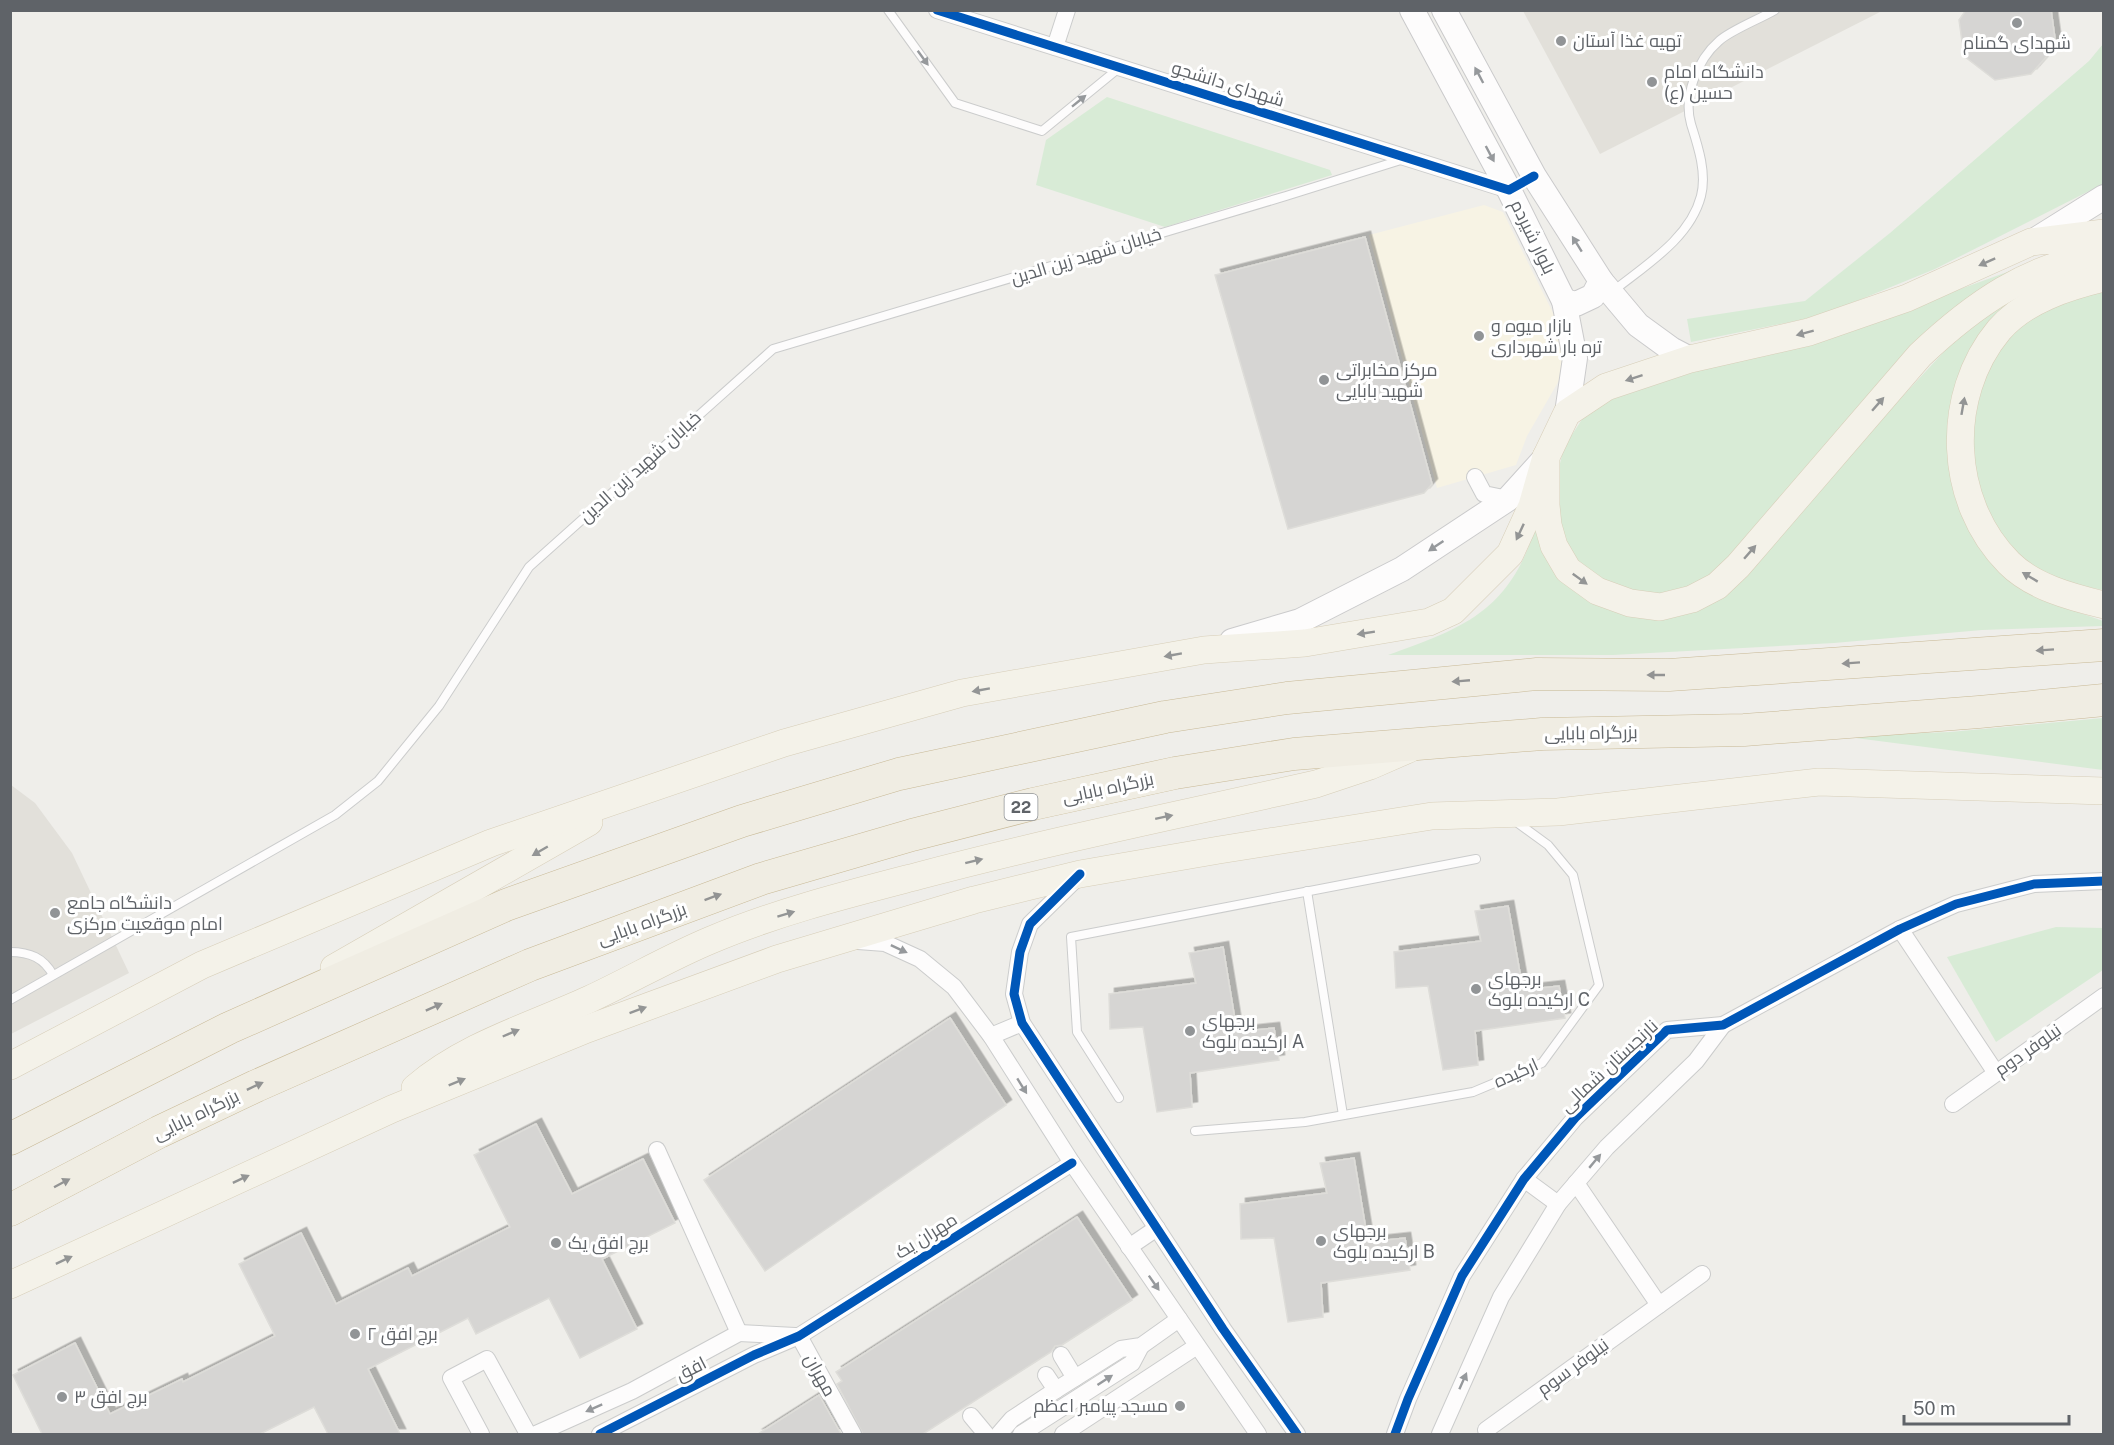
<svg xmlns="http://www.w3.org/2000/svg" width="2114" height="1445" viewBox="0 0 2114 1445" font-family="'Public Sans',Cairo,sans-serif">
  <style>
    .commercial { fill: #f7f3e4 }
    .education { fill: #e2e0da }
    .green { fill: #d8ebd6 }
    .building { fill: #d6d5d3; stroke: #deddd9; stroke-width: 1.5; filter: url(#shadow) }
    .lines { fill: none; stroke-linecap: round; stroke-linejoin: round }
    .lane-casing { stroke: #cbcccc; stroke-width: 10 }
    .street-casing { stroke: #cbcccc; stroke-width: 18 }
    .secondary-casing { stroke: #cacacb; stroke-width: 26 }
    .primary-casing { stroke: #d7ceb8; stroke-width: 28 }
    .highway-casing { stroke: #c8b996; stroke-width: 33 }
    .lane { stroke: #fdfcfc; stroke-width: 8 }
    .street { stroke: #fdfcfc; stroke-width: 16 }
    .secondary { stroke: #fdfcfc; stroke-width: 24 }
    .primary { stroke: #f4f2e9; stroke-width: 27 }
    .highway { stroke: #f0ede3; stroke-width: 32 }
    .cycleway-casing { stroke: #fff; stroke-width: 13 }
    .cycleway { stroke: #0057b8; stroke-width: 9 }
    .oneway { fill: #96999c }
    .oneway2 { fill: #939595 }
    .oneway3 { fill: #929393 }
    .poi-dot { fill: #919496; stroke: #fff; stroke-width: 2 }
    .labels { text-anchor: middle; stroke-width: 6; stroke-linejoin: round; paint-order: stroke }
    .shield { fill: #fff; stroke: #8f9295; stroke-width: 1.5 }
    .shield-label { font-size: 16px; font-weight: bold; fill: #5f6368 }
    .poi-label { font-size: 18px; fill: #5f6368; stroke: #fff; text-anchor: start }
    .street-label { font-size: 18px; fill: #5f6368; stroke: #fff }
  </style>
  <defs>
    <filter id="shadow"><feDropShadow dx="5.5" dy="-5.5" stdDeviation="0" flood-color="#0004"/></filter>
  </defs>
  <rect width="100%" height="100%" fill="#efeeea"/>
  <path class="commercial" d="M1484,205L1503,212L1559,325L1564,347L1561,377L1527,436L1516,465L1437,488L1369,235Z"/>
  <g class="education">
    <path d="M1523,11H1882L1600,154Z"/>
    <path d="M11,785L35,803L72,853L129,973L11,1034Z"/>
  </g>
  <g class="green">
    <path d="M2103,44V184L1935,269L1820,316L1691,342L1687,319L1805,301L1890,233L2089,61Z"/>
    <path d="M1107,97L1330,170L1332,175L1165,227L1036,185L1046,140Z"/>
    <path d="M2021,267L1724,565L1696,586L1658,596L1611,587L1576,560L1563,539L1553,492L1564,447L1590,407L1632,384L1828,340L1886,316Z"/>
    <path d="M2067,274L1956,384C1947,420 1945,455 1954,491L2072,610L2103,621V626L1982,630L1834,643L1613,655H1388C1474,625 1514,606 1540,513L1583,596L1605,608L1627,616L1739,580L1810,503L1889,411L1952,343L2000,303Z"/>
    <path d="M2103,290V590C2085,586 2053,582 2038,571C2016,555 1993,530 1984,504C1977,484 1970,458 1971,437C1973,393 1994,348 2027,320C2047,304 2079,298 2103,290Z"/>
    <path d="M2103,718V770L1840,736L1950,732Z"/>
    <path d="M2056,927L2103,928V970L1996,1042L1947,957Z"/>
  </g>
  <g class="building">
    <path d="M1966,10H2051L2056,46L2031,74L1995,80L1964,56L1959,20Z"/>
    <path d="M1365,237L1432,484L1424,493L1288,529L1215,275Z"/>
    <path d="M1508,906L1523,990L1559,986L1565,1018L1475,1031L1478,1065L1443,1070L1428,986L1396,988L1394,952L1481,941L1475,911Z"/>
    <path d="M1223,947L1237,1032L1274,1028L1279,1060L1190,1073L1192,1107L1157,1112L1143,1027L1110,1029L1109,994L1196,983L1189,953Z"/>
    <path d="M950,1018L1006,1105L765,1271L704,1180Z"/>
    <path d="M536,1124L572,1194L643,1159L675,1223L602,1259L637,1329L580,1358L549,1298L476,1334L468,1318L368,1369L400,1434H328L314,1407L260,1434H42L13,1375L75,1343L110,1414L182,1379L183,1382L275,1336L239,1264L301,1233L336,1304L408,1268L412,1276L510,1227L474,1155Z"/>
    <path d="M1354,1158L1368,1242L1405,1238L1410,1270L1321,1283L1323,1317L1288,1322L1274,1238L1241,1239L1240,1204L1327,1193L1320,1163Z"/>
    <path d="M1077,1217L1132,1300L1062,1345L1055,1346L1051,1352L923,1434H863L837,1384L842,1381L836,1372Z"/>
    <path d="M819,1395L841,1434H758Z"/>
  </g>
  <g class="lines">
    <defs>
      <g id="lane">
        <path d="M888,10L955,103L1042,131L1119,68"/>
        <path d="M1612,292C1644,266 1690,239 1701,196C1707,173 1698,146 1691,124C1683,97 1697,60 1719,41C1731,30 1760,19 1775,10"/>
        <path d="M1307,891L1343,1115"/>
        <path d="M10,952C30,952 44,958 53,975"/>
        <path d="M10,1000L335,815L378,781L439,706L529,567L773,349L1286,196L1404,159"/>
        <path d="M1119,1098L1077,1032L1071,937L1476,859"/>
        <path d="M1195,1131L1305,1122L1473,1092L1542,1063L1599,985L1573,875L1548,845L1515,821"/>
      </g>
      <g id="street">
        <path d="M937,10L1509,190"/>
        <path d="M1055,47L1067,10"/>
        <path d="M1475,477L1484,494L1508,499"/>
        <path d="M1079,876L1030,924L1020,952L1014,994L1022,1023L1223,1329L1297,1434"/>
        <path d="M1900,929L1996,1073"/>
        <path d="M858,941L885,943L920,959L954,987L991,1036L1072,1163L1258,1434"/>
        <path d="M991,1036L1022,1023"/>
        <path d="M1953,1104L2104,996"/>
        <path d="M657,1150L739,1333"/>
        <path d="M1524,1179L1558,1204"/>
        <path d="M1576,1183L1659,1305"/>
        <path d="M1129,1247L1157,1228"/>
        <path d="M739,1333L795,1336"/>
        <path d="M799,1336L853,1434"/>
        <path d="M1061,1355L1075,1378"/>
        <path d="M1046,1375L1056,1390"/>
        <path d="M971,1416L986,1434"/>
        <path d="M1486,1430L1702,1274"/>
        <path d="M481,1434L451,1378L487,1359L528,1434"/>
        <path d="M536,1434L632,1391L739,1333"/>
        <path d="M600,1434L754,1355L799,1336L1072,1163"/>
        <path d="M999,1434L1012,1419L1056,1390L1121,1349L1141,1346L1179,1319"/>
        <path d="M1021,1434L1132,1363L1141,1346"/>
        <path d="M1063,1434L1197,1346"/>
        <path d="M1395,1434L1408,1399L1462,1276L1524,1179L1575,1118L1667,1030L1723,1025L1900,929L1956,904L2034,884L2104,881"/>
        <path d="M1440,1434L1501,1297L1558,1204L1607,1147L1696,1061L1723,1025"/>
      </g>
      <g id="secondary">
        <path d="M1412,10L1509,190L1564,301L1575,358L1567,413"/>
        <path d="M1444,10L1534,176L1601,281L1638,325L1671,349L1690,359"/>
        <path d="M2032,242L2104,197"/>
        <path d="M1564,301L1576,304L1593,296L1601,281"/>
        <path d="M1232,641L1300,621L1402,569L1508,499L1546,457"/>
      </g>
      <g id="primary">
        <path d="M2104,233L2031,242L1907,298L1809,332L1690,359L1606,387L1567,413L1546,457V505L1548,525L1554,546L1568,570L1597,591L1630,603L1660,607L1692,599L1717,586L1738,566L1920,355C1974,304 2028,266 2104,254"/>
        <path d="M2104,278C2067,287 2025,300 1999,330C1944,396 1948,502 2009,563C2033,587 2071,597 2104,605"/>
        <path d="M334,968L589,822"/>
        <path d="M10,1066L202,965L491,843L784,743L962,693L1204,650L1305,643L1429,622L1453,611L1510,554L1532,506L1546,457"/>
        <path d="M415,1088C465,1045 531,1026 590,999C631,980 670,957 711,940C777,912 849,894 918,876C1050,841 1183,814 1316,784L1370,766L1409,749"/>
        <path d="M10,1285L392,1109L587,1029L777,959L974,900L1080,874L1219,850L1432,816L1558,812L1819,782L2104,791"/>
      </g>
      <g id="highway">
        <path d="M10,1139L229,1028L506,905L742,821L899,774L1165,717L1287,698L1537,674L1669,675L2104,645"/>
        <path d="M10,1210L159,1132L256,1086L530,965L761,879L912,835L1033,804L1175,773L1294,754L1542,734L1744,730L1979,712L2104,700"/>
      </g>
    </defs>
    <use href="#lane" class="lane-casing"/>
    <use href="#street" class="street-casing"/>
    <use href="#secondary" class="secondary-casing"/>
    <use href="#primary" class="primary-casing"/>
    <use href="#highway" class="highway-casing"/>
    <use href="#lane" class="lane"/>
    <use href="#street" class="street"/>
    <use href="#secondary" class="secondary"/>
    <use href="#primary" class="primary"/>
    <use href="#highway" class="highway"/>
    <defs>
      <g id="cycleway">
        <path d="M937,10L1509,190L1534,176"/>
        <path d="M1080,874L1030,924L1020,952L1014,994L1022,1023L1223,1329L1297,1434"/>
        <path d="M600,1434L754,1355L799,1336L1072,1163"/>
        <path d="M1395,1434L1408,1399L1462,1276L1524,1179L1575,1118L1667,1030L1723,1025L1900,929L1956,904L2034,884L2104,881"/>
      </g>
    </defs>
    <use href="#cycleway" class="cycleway-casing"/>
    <use href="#cycleway" class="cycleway"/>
  </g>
  <defs><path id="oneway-solid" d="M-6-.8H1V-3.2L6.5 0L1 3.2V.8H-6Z" transform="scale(1.5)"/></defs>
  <g class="oneway">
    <use href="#oneway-solid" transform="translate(923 58) rotate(54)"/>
    <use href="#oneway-solid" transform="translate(1479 75) rotate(-118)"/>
    <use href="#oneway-solid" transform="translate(1079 101) rotate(-39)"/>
    <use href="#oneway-solid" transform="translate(1490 154) rotate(62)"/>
    <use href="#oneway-solid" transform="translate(1577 244) rotate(-122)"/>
    <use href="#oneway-solid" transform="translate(1436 546) rotate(146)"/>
    <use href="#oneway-solid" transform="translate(899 949) rotate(25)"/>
    <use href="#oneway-solid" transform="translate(1022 1086) rotate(58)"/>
    <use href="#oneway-solid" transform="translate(1595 1161) rotate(-50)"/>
    <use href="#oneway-solid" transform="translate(1154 1283) rotate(55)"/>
    <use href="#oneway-solid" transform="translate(1105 1380) rotate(-33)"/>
    <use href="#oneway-solid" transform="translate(1463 1381) rotate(-66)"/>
    <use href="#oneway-solid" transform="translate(594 1408) rotate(156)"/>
  </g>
  <g class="oneway2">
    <use href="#oneway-solid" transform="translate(1987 262) rotate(156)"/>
    <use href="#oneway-solid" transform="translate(1805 333) rotate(165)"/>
    <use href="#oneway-solid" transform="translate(1634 378) rotate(162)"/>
    <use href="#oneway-solid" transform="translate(1878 404) rotate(-49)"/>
    <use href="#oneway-solid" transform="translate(1963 406) rotate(-80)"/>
    <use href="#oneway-solid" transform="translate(1520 532) rotate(115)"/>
    <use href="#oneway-solid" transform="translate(1750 552) rotate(-49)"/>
    <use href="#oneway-solid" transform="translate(2030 577) rotate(-149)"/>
    <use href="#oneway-solid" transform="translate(1580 579) rotate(36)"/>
    <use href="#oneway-solid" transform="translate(1366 633) rotate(171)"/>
    <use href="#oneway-solid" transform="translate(1173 655) rotate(170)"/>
    <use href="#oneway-solid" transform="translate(981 690) rotate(170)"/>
    <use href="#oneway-solid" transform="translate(1164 817) rotate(-12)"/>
    <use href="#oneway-solid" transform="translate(540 851) rotate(150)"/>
    <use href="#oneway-solid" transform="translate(974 861) rotate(-14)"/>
    <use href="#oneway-solid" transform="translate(786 914) rotate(-17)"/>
    <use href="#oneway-solid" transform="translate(638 1010) rotate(-20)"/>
    <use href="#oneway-solid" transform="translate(511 1033) rotate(-23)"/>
    <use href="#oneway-solid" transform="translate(457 1082) rotate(-22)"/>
    <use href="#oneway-solid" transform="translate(241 1179) rotate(-25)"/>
    <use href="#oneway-solid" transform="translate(64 1260) rotate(-25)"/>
  </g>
  <g class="oneway3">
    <use href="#oneway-solid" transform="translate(2045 650) rotate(176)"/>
    <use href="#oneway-solid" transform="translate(1851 663) rotate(176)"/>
    <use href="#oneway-solid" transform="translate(1656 675) rotate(-180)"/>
    <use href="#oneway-solid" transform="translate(1461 681) rotate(175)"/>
    <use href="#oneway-solid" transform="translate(713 897) rotate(-20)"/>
    <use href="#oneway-solid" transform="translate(434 1007) rotate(-24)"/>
    <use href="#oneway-solid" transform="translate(255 1086) rotate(-25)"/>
    <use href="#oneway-solid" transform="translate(62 1183) rotate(-28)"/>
  </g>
  <g class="poi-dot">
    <circle cx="2017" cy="23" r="6"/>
    <circle cx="1561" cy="41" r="6"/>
    <circle cx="1652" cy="82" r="6"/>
    <circle cx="1479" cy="336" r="6"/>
    <circle cx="1324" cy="380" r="6"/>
    <circle cx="55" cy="913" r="6"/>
    <circle cx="1476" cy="989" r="6"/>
    <circle cx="1190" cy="1031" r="6"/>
    <circle cx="1321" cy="1241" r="6"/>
    <circle cx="556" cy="1243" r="6"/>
    <circle cx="355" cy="1334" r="6"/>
    <circle cx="62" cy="1397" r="6"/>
    <circle cx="1180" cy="1406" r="6"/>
  </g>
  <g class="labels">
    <rect class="shield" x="1004.5" y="794" width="33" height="26" rx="4.5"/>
    <g class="shield-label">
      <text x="1021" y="813">22</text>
    </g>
    <g class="poi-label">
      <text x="1573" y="47">تهیه غذا آستان</text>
      <text x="2017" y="49" text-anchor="middle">شهدای گمنام</text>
      <text x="1664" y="78">دانشگاه امام<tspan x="1664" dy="21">حسین (ع)</tspan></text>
      <text x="1491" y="332">بازار میوه و<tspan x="1491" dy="21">تره بار شهرداری</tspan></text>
      <text x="1336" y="376">مرکز مخابراتی<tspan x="1336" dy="21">شهید بابایی</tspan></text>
      <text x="67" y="909">دانشگاه جامع<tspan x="67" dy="21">امام موقعیت مرکزی</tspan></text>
      <text x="1488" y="985">برجهای<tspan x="1488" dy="21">ارکیده بلوک C</tspan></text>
      <text x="1202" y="1027">برجهای<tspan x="1202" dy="21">ارکیده بلوک A</tspan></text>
      <text x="1333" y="1237">برجهای<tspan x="1333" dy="21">ارکیده بلوک B</tspan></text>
      <text x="568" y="1249">برج افق یک</text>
      <text x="367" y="1340">برج افق ۲</text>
      <text x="74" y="1403">برج افق ۳</text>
      <text x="1168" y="1412" text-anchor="end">مسجد پیامبر اعظم</text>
    </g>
    <g class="street-label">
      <text transform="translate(1228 84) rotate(17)" y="6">شهدای دانشجو</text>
      <text transform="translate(1533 237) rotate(64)" y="6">بلوار شیردم</text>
      <text transform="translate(1086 256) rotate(-17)" y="6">خیابان شهید زین الدین</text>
      <text transform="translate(640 467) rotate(-42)" y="6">خیابان شهید زین الدین</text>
      <text transform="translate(1591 733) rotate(-1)" y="6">بزرگراه بابایی</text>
      <text transform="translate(1108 788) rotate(-12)" y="6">بزرگراه بابایی</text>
      <text transform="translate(642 924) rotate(-20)" y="6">بزرگراه بابایی</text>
      <text transform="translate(2028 1050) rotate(-35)" y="6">نیلوفر دوم</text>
      <text transform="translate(1609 1066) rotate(-43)" y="6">نارنجستان شمالی</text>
      <text transform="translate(1516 1073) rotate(-24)" y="6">ارکیده</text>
      <text transform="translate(196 1115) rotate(-26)" y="6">بزرگراه بابایی</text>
      <text transform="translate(926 1236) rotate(-32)" y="6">مهران یک</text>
      <text transform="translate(1573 1367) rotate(-36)" y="6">نیلوفر سوم</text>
      <text transform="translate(691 1369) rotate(-27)" y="6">افق</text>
      <text transform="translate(820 1375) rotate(61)" y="6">مهران</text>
    </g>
  </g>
  <rect width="2114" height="1445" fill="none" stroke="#5f6368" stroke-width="24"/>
  <path d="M1904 1415v9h165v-9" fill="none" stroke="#5f6368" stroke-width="3"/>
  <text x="1913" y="1415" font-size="18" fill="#5f6368" stroke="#ffffff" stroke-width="4.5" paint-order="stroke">50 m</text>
</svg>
